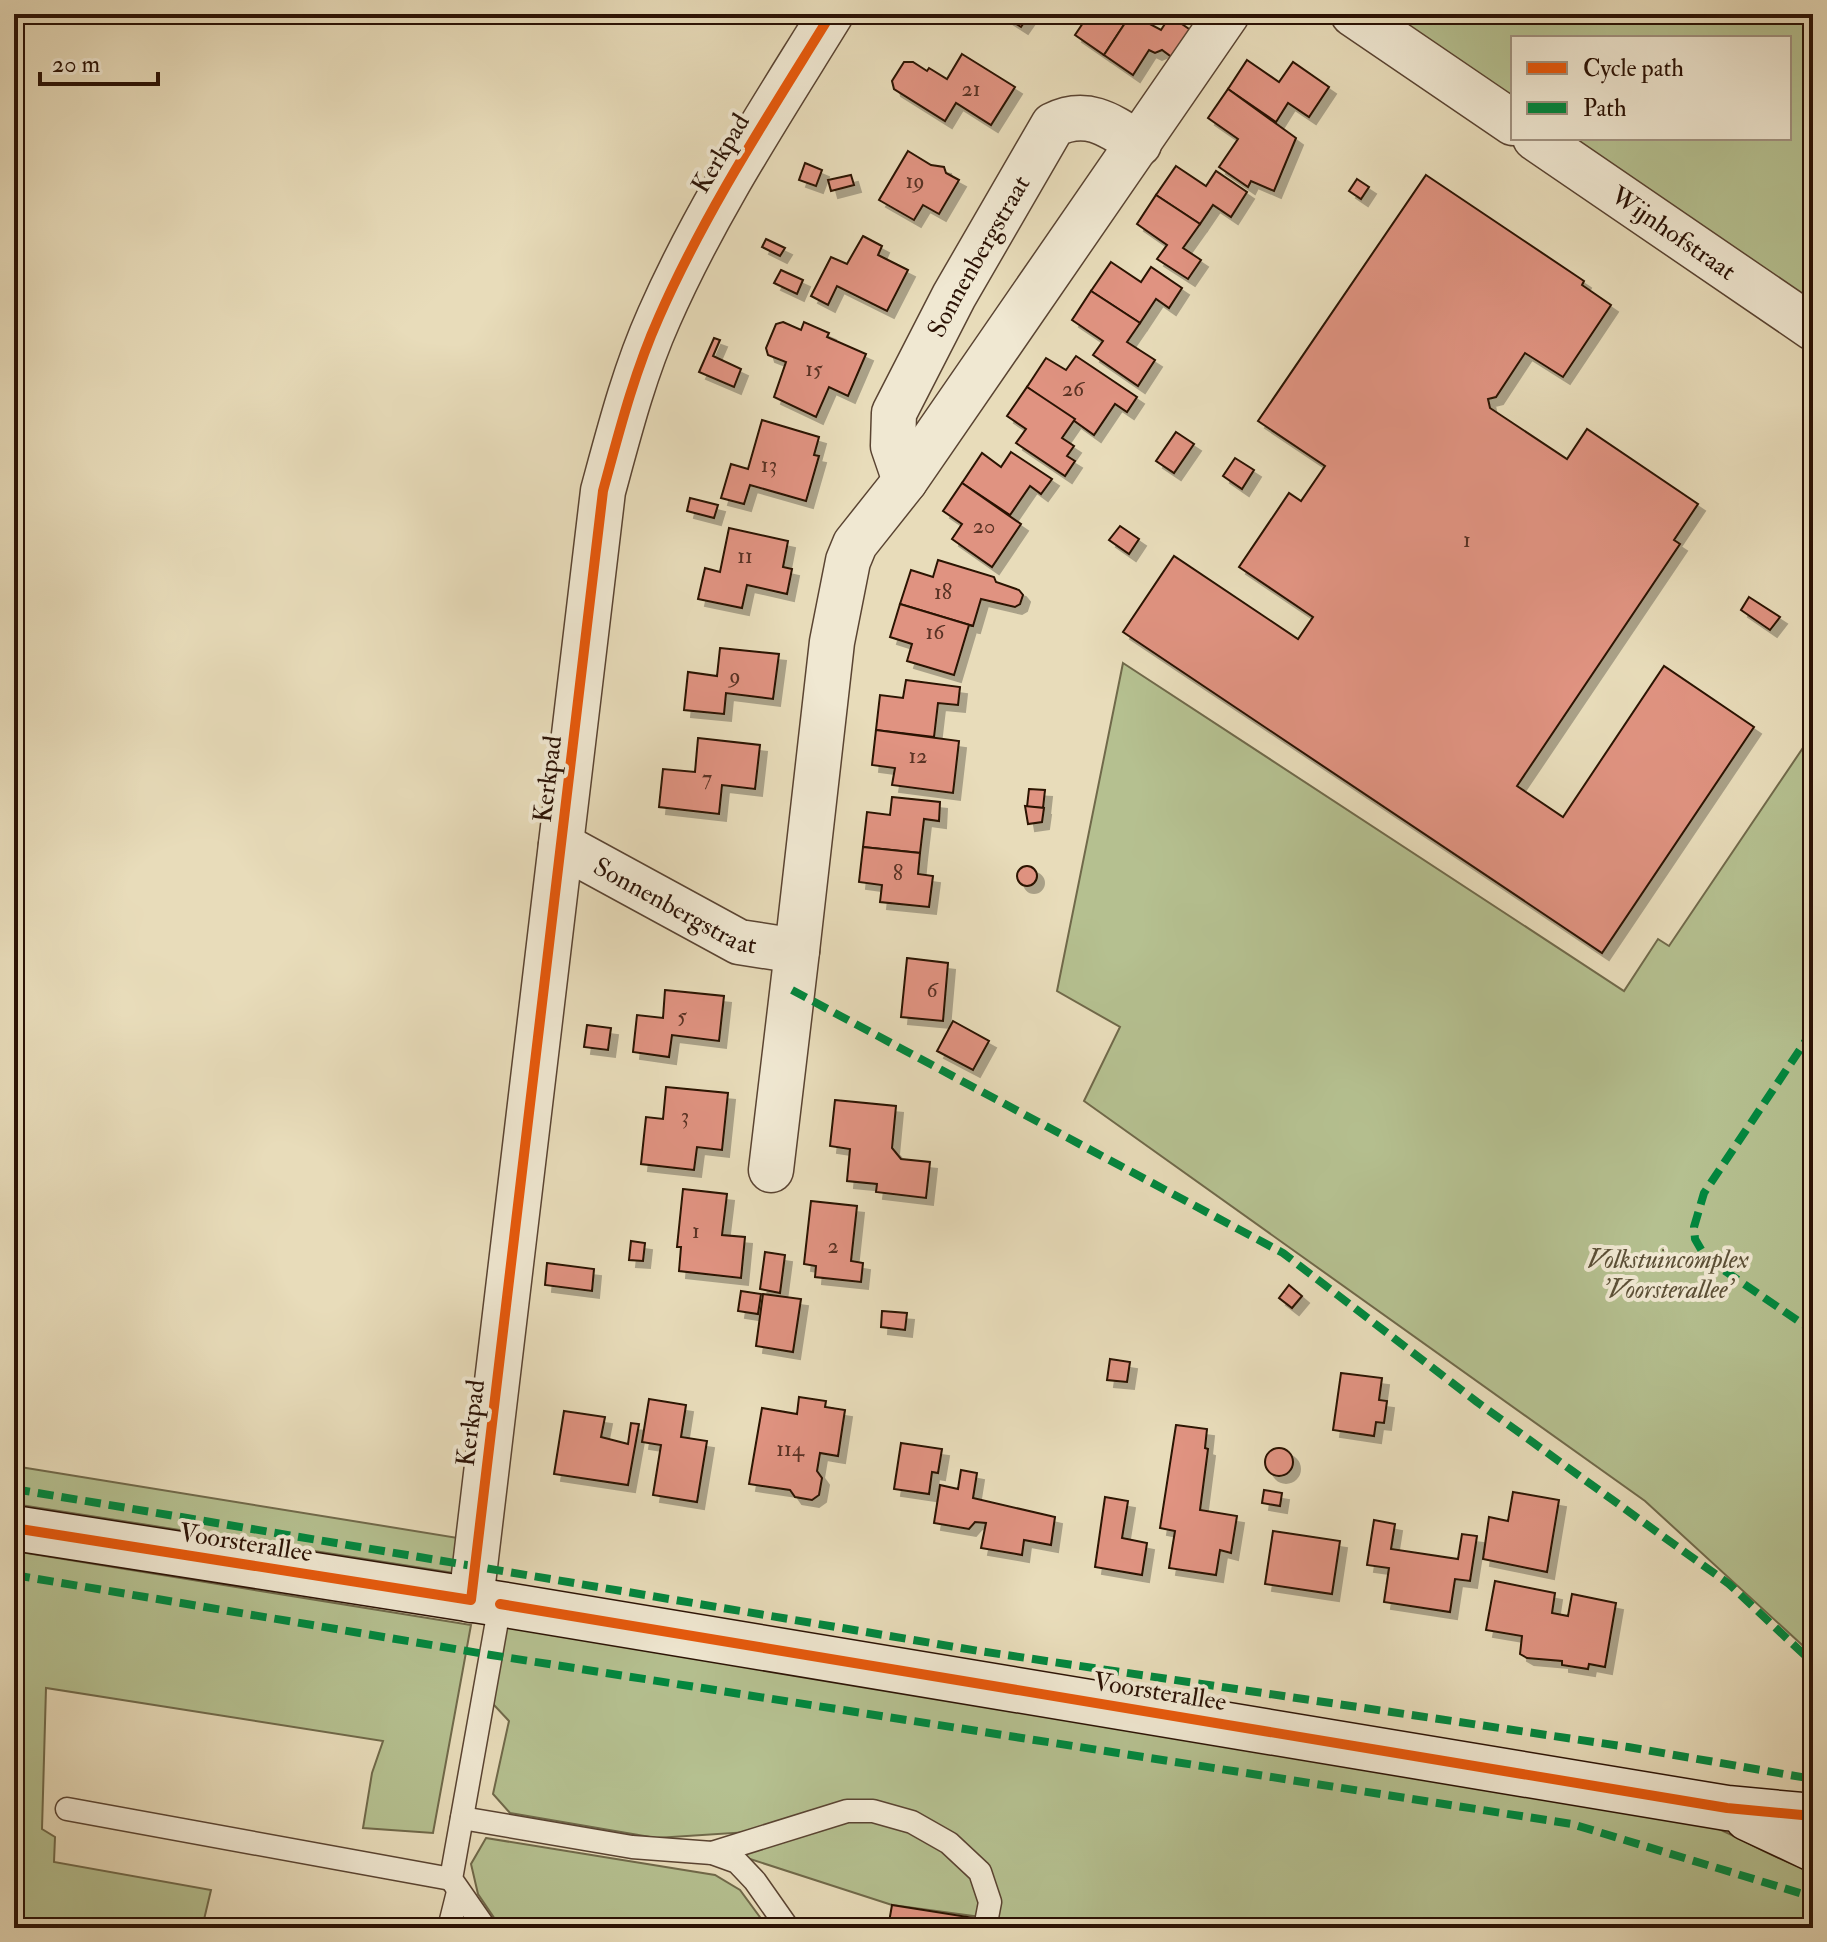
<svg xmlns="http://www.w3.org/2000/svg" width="1827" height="1942" viewBox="0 0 1827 1942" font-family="'IM FELL Double Pica',serif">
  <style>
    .green { fill: #b5c090; stroke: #70694a; stroke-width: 2 }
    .building { fill: #e09381; stroke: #2b1205; stroke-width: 2; filter: url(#shadow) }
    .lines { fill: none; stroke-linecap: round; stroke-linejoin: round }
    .service-casing { stroke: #5a4432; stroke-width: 25 }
    .minor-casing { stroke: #5a4432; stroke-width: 47 }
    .secondary-casing { stroke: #2b1205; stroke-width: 47 }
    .service { stroke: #f0e8d2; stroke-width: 22 }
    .minor { stroke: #f0e8d2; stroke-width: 44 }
    .secondary { stroke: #f0e8d2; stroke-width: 44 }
    .quiet { stroke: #00873e; stroke-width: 8; stroke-dasharray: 16 8; stroke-linecap: butt }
    .cycleway-casing { stroke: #f0e8d2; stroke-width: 15 }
    .cycleway { stroke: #e8590c; stroke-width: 10 }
    .labels { text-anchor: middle; stroke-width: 8; stroke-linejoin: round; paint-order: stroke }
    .number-label { font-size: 22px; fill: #583224 }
    .street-label { font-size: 26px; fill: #2b1205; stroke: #f0e8d2 }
    .park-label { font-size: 26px; font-style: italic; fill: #5b4f36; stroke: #f0e8d2 }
  </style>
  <defs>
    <filter id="shadow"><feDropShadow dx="7" dy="7" stdDeviation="0" flood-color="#0004"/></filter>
  </defs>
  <rect width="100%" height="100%" fill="#e8dcba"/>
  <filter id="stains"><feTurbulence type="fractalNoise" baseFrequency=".0025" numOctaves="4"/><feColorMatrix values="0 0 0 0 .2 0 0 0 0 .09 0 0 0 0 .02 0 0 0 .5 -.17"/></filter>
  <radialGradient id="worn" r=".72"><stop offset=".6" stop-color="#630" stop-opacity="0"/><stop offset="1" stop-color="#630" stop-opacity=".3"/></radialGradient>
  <g class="green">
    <path d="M1387,14H1813V310L1564,138H1789V38H1513V103Z"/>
    <path d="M1123,663L1624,991L1658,939L1669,946L1813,733V1655L1645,1501L1084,1101L1120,1027L1057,991Z"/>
    <path d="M14,1466L458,1538L454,1573L14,1504Z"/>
    <path d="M14,1551L471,1625L433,1833L363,1828L372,1773L383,1741L46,1688L42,1829L55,1837L54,1862L211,1890L202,1928H14Z"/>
    <path d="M506,1626L1690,1817C1733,1832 1770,1858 1813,1872V1928H1062L892,1905L744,1857L748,1832L656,1838L510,1813L493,1794L509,1721L493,1704Z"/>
    <path d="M486,1838L715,1875L740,1890L768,1928H501L478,1894L471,1864Z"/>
  </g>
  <g class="building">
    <path d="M1001,14H1030L1021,27Z"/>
    <path d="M1089,14H1131L1104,55L1075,35Z"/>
    <path d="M1131,14L1161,30L1170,16L1192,31L1173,58L1162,50L1155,53L1149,50L1133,75L1104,55Z"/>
    <path d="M962,54L1015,87L991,125L956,103L945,121L894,89L892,81L904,62H913L927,71L929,68L947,79Z"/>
    <path d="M1247,60L1279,82L1293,62L1329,87L1309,117L1288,103L1276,122L1228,89Z"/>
    <path d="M1228,89L1296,138L1274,191L1251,181L1248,187L1219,167L1238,139L1208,118Z"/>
    <path d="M908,151L931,165L944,167L946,173L959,180L939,214L923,205L914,220L879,200Z"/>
    <path d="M805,163L822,170L816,186L799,180Z"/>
    <path d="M1176,166L1206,186L1216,171L1247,192L1231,217L1213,205L1200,224L1156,195Z"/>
    <path d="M851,175L854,185L831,191L828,180Z"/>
    <path d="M1426,175L1584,281L1582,285L1611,305L1563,377L1525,353L1496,397L1488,399L1490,408L1567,459L1587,429L1698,504L1674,540L1680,544L1517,786L1563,817L1664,666L1754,727L1602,953L1123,632L1174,556L1298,639L1313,617L1239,567L1289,493L1301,501L1325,466L1258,421Z"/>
    <path d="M1357,179L1369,187L1361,199L1349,191Z"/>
    <path d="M1156,195L1200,224L1183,248L1201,260L1188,279L1157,259L1167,245L1137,224Z"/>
    <path d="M863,236L882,246L878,255L908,270L887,311L837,286L828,305L811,296L831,257L847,264Z"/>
    <path d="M766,239L785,248L780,256L762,247Z"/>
    <path d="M1111,262L1141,282L1151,267L1182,288L1169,308L1156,299L1140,323L1091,291Z"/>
    <path d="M781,270L803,280L797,294L774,283Z"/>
    <path d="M1091,291L1140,323L1127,342L1155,360L1138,386L1093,355L1103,341L1072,320Z"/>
    <path d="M783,322L801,330L804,322L829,333L827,337L866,354L848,396L829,387L816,417L774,397L786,362L768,355L766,348L776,324Z"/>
    <path d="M714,338L720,340L713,356L741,369L734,387L699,372Z"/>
    <path d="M1076,356L1137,397L1127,412L1115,404L1094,435L1027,387L1046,358L1066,370Z"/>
    <path d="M1027,387L1075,419L1062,438L1074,446L1067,456L1075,461L1065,476L1016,443L1026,429L1007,416Z"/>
    <path d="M762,420L819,437L814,455L819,456L806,501L750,485L744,504L721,498L731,464L748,469Z"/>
    <path d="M1176,432L1194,444L1174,473L1156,461Z"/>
    <path d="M1011,452L1052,479L1041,494L1030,486L1010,515L962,483L982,453L1001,467Z"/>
    <path d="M1235,458L1254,470L1242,489L1223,476Z"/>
    <path d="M962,483L1021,524L992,567L952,539L962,524L943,511Z"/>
    <path d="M690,498L718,505L714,518L687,511Z"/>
    <path d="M1120,526L1139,539L1129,554L1109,540Z"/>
    <path d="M729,528L788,541L783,567L792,569L787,594L747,585L742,608L698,599L705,568L720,572Z"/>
    <path d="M938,560L994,577L996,582L1019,590L1023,595L1020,604L1015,607L981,599L973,626L900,604L911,570L933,577Z"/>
    <path d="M1749,597L1780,617L1770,630L1741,610Z"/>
    <path d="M900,604L973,626L969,625L954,675L907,661L912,644L890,637Z"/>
    <path d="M720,648L779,654L773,699L726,693L724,714L684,710L688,672L717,676Z"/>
    <path d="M906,680L960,687L958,705L938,703L934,737L876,730L880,695L903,698Z"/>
    <path d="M876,730L959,741L953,793L892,785L895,768L872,765Z"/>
    <path d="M698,738L760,745L755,789L722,785L719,814L659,807L663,769L695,772Z"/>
    <path d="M1029,789L1045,790L1043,808L1027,807Z"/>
    <path d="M892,797L940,802L939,821L924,819L920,853L863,847L867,812L890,815Z"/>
    <path d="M1025,806L1044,808L1042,822L1028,824Z"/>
    <path d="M863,847L920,853L918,874L933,876L929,907L880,902L882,885L859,882Z"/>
    <circle cx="1027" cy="876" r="10"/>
    <path d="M907,958L948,963L943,1021L901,1017Z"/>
    <path d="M665,990L724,996L719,1041L672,1035L669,1057L633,1052L637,1015L663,1018Z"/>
    <path d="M953,1021L989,1041L973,1070L937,1051Z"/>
    <path d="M587,1025L611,1028L608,1050L584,1047Z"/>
    <path d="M666,1087L728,1093L722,1150L697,1147L694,1170L641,1164L646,1117L663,1119Z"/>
    <path d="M835,1100L896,1106L892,1148L901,1159L930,1162L926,1198L876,1192L877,1184L847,1181L850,1149L830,1146Z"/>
    <path d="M683,1189L727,1194L722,1235L745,1237L741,1278L679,1271L681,1247H677Z"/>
    <path d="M811,1201L857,1206L851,1261L863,1263L861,1282L815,1277L816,1266L804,1264Z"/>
    <path d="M631,1241L645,1243L643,1261L629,1260Z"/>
    <path d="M765,1252L785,1255L780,1293L760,1289Z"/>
    <path d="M547,1263L594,1269L592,1291L545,1285Z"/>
    <path d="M1289,1285L1302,1296L1292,1308L1279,1298Z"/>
    <path d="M741,1291L761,1294L758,1314L738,1311Z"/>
    <path d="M763,1294L801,1299L793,1352L756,1346Z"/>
    <path d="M882,1311L907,1313L905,1330L881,1327Z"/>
    <path d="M1110,1359L1130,1362L1127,1382L1107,1380Z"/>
    <path d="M1341,1373L1382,1378L1379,1400L1387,1401L1384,1423L1376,1422L1374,1436L1333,1430Z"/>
    <path d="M799,1397L826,1401L825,1407L845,1410L838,1456L820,1453L817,1471L822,1478L819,1495L812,1500L795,1497L790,1490L749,1484L762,1408L797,1414Z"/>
    <path d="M649,1399L686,1405L681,1437L707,1441L697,1502L653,1495L661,1445L642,1442Z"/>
    <path d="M564,1411L605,1417L601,1437L628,1444L631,1423L639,1424L628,1485L554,1474Z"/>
    <path d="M1176,1425L1207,1429L1205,1448L1208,1449L1200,1510L1237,1516L1231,1553L1220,1550L1216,1575L1169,1568L1175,1531L1160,1528Z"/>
    <path d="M901,1443L942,1449L938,1473L932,1472L929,1494L894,1489Z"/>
    <circle cx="1279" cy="1462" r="14"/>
    <path d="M961,1470L977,1473L973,1498L1055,1517L1051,1545L1024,1540L1022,1555L981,1548L986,1523L975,1522L969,1529L934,1523L940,1485L958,1489Z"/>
    <path d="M1264,1490L1282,1493L1280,1506L1262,1503Z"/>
    <path d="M1513,1492L1559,1500L1547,1572L1483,1559L1489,1517L1508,1521Z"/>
    <path d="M1105,1497L1128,1501L1122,1538L1147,1543L1142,1575L1095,1567Z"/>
    <path d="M1374,1520L1395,1524L1391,1549L1458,1559L1462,1534L1477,1536L1470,1581L1455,1579L1450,1612L1384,1602L1389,1568L1367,1565Z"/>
    <path d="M1273,1531L1340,1541L1332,1594L1265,1584Z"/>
    <path d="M1495,1581L1555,1593L1552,1613L1568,1616L1572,1594L1616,1603L1605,1667L1589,1664L1588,1669L1562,1665V1661L1527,1658L1520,1654L1522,1636L1486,1630Z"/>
    <path d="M892,1905L974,1918L973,1928H888Z"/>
  </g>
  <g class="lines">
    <defs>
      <g id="service">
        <path d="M67,1809L451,1879"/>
        <path d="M462,1818L632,1847L712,1853L737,1862L755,1881L788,1928"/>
        <path d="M712,1853L847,1811H873L912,1822L949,1843L980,1872L990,1902L985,1928"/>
        <path d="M449,1928L458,1892"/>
        <path d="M485,1928L451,1879L500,1604"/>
      </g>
      <g id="minor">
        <path d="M1353,14L1513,123"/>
        <path id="s1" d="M1535,138L1813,328"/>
        <path id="s2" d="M905,481L893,446L894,413L954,296L1053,125C1087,108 1110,125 1139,144"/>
        <path id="s3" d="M561,845L739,942L797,951L832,642L848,561L855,544L905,481L1227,14"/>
        <path d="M771,1170L797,951"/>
        <path d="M471,1600L603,491C619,432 634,373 659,317C706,210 770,113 831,14"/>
      </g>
      <g id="secondary">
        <path d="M14,1528L500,1604L1727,1808L1813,1816"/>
        <path d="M1747,1818L1813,1849"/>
      </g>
    </defs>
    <use href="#service" class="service-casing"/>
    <use href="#minor" class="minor-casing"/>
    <use href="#secondary" class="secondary-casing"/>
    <use href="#service" class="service"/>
    <use href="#minor" class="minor"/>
    <use href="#secondary" class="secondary"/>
    <g class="quiet">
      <path d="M792,990L1283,1253L1477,1402L1729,1584L1813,1663"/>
      <path d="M1813,1030L1704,1193L1694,1227L1695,1239L1706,1258L1813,1331"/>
      <path d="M14,1489L979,1651L1628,1747L1813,1779"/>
      <path d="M14,1575L491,1655L1572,1824L1813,1897"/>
    </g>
    <defs>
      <g id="cycleway">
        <path d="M14,1528L471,1600L603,491C619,432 634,373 659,317C706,210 770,113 831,14"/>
        <path d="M500,1604L1727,1808L1813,1816"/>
      </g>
    </defs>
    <use href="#cycleway" class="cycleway-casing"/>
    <use href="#cycleway" class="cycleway"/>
  </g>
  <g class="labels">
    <g class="number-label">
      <text x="971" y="96">21</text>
      <text x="915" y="188">19</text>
      <text x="814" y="376">15</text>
      <text x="1073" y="396">26</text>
      <text x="769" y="472">13</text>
      <text x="984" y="533">20</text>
      <text x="1467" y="547">1</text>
      <text x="745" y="563">11</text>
      <text x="943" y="599">18</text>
      <text x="935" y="639">16</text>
      <text x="735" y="683">9</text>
      <text x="918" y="763">12</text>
      <text x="707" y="785">7</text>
      <text x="898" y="880">8</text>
      <text x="932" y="997">6</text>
      <text x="682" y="1023">5</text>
      <text x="685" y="1123">3</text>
      <text x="696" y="1238">1</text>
      <text x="833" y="1253">2</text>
      <text x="790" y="1456">114</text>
    </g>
    <g class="street-label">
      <text transform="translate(720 153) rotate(-59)" y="9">Kerkpad</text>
      <text dy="9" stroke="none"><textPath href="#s1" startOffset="168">Wijnhofstraat</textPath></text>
      <text dy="9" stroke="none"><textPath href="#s2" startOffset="248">Sonnenbergstraat</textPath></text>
      <text transform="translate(547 779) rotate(-83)" y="9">Kerkpad</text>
      <text dy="9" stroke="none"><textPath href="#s3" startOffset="130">Sonnenbergstraat</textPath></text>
      <text transform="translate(470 1423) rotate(-83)" y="9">Kerkpad</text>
      <text transform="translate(246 1542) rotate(9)" y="9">Voorsterallee</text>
      <text transform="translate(1160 1691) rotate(9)" y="9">Voorsterallee</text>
    </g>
    <g class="park-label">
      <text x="1668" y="1268">Volkstuincomplex<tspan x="1668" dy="30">'Voorsterallee'</tspan></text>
    </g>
  </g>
  <rect width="1827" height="1942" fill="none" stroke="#e8dcba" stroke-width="48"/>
  <rect x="16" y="16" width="1795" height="1910" fill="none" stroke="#2b1205" stroke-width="4"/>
  <rect x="24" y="24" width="1779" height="1894" fill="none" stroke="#2b1205" stroke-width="2"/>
  <rect x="1511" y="36" width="280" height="104" fill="#f0e8d2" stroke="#a19280" stroke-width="2"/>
  <rect x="1527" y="62" width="40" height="12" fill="#e8590c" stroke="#a19280" stroke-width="2"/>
  <text x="1583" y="76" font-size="24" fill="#2b1205">Cycle path</text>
  <rect x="1527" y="102" width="40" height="12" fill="#00873e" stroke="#a19280" stroke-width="2"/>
  <text x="1583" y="116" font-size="24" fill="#2b1205">Path</text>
  <path d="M40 72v12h118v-12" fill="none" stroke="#2b1205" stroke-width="4"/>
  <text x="52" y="72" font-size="24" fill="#2b1205" stroke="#f0e8d2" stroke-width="6" paint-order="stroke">20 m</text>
  <rect width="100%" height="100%" filter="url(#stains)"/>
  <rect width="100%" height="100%" fill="url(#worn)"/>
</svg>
